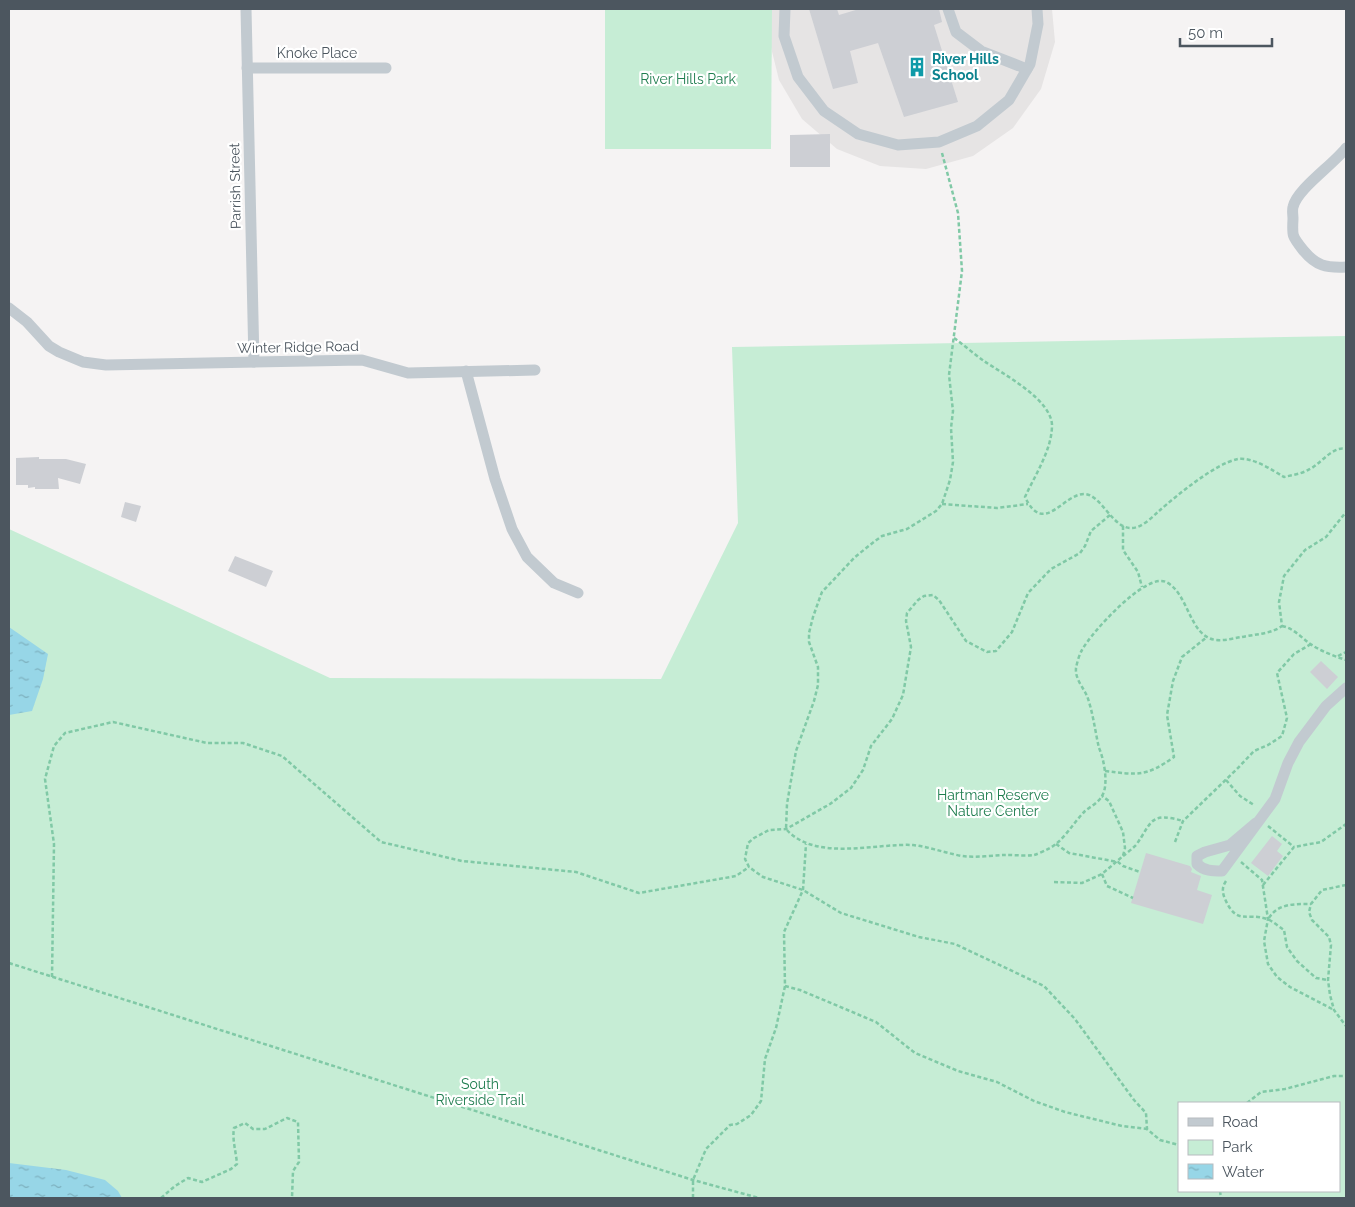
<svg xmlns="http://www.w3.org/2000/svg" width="1355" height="1207" viewBox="0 0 1355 1207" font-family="Raleway,sans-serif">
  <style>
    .education { fill: #e6e4e4 }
    .park { fill: #c6edd5; fill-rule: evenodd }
    .water { fill: url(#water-ripples) }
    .building { fill: #cdcfd4 }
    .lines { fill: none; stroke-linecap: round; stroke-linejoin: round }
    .path { stroke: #80c9a6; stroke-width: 2.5; stroke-dasharray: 4 2.5; stroke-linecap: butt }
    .minor { stroke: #c2cad0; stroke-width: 11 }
    .labels { text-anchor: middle; stroke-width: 4.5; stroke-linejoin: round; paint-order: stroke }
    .street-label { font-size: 14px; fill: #4c565f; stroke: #fff }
    .culture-label { font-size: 14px; font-weight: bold; fill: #0d838f; stroke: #fff; text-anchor: start }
    .park-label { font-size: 14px; fill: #1f7d4f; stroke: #fff }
  </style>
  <defs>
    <pattern id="water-ripples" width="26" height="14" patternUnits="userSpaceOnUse" patternTransform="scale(1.25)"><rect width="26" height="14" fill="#97d6e7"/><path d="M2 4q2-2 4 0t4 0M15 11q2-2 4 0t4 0" fill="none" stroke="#7db0be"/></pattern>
  </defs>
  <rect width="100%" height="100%" fill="#f5f3f3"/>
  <path class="education" d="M771,9H1052L1055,42L1041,89L1013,128L973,156L926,169L880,166L837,149L802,119L779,80L768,35Z"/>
  <g class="park">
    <path d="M605,9H772L771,149H605Z"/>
    <path d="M1346,336V1198H9V529L330,678L661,679L738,523L732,347ZM1179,1103H1339V1191H1179Z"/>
  </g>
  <g class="water">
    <path d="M9,627L48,654L43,679L32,711L9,715Z"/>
    <path d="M9,1163L66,1170L105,1180L118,1191L122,1198H9Z"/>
  </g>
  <g class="building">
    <path d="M809,9H837L839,15L859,9H939L942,22L934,25L958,102L904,117L878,43L850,51L858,83L833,89Z"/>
    <path d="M830,134V167H790V135Z"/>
    <path d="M39,457V459H66L86,464L80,484L58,478L59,489H35V487L28,488V485H16V458Z"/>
    <path d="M125,502L141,506L136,522L121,517Z"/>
    <path d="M235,556L273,571L266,587L228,571Z"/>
    <path d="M1321,661L1338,677L1327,689L1310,672Z"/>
    <path d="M1272,836L1282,844L1277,851L1283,856L1268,876L1251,863Z"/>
    <path d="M1146,853L1190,866L1192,869L1191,872L1201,876L1197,890L1212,895L1203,924L1131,903Z"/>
  </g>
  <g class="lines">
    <g class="path">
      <path d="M942,153L958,213L962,271L949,375L953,411L951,428L953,462L950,480L942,504L936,511L907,529L882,536L875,541L855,557L822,592L819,600L813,617L809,633V642L818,667V685L814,701L796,751L787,804L786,829C815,862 875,843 913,845C930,847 945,853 962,856C976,858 993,855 1007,855C1016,855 1026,856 1034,855C1038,854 1044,851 1048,849C1063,842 1073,823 1085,811C1090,807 1099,802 1102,796C1109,785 1104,759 1099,748C1095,731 1093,712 1087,696C1083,687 1075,679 1076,668C1077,663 1079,655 1082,650C1091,633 1146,572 1166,582C1189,593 1189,637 1216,640C1225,641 1234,638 1242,637C1256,634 1271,634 1282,626L1279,602L1284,576L1305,550L1326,537L1346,512"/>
      <path d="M954,338C964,345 974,354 984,361C1003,374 1051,399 1052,425C1052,450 1035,475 1025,497C1044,537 1063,493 1085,494C1101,495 1112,527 1130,528C1141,529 1151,518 1159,511C1176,496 1216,463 1238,459C1253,457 1272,470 1284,477C1292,475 1301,474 1308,470C1320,465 1333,445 1346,449"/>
      <path d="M942,504L997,508L1028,504"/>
      <path d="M1110,515L1091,531L1085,546L1080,553L1051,569L1028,593L1012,632L996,651L987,652L966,641L939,600L933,595L924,596L918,600L907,613L906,621L911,647L903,695L892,719L871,746L863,770L851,788L830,804L795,824L786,829L769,830L754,838L748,843L745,859L749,867L763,877L803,890L841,913L919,937L955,944L1044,986L1075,1019L1134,1100L1146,1113L1147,1129L1160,1140L1179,1145"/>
      <path d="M1123,526V550L1138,572L1142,587"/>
      <path d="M1282,626C1293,628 1301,637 1309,643C1320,651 1334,656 1346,660"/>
      <path d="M1338,656L1346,652"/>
      <path d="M1105,771C1137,775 1146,777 1174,757L1167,715L1173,681L1182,657L1207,637"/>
      <path d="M1226,780L1240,796L1254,805"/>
      <path d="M1268,826L1294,847"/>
      <path d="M1175,842L1183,821L1237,769L1254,751L1268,745L1282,736L1287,718L1277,673L1294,654L1311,644"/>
      <path d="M1056,844L1069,853L1118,862L1123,866L1140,872"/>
      <path d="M1123,856C1127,853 1132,849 1136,845C1152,823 1149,811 1183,821"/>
      <path d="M1241,862L1262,880L1268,919L1264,941L1268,964L1277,977L1290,987L1334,1010"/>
      <path d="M1102,874L1107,886L1133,898"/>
      <path d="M1226,881C1222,887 1222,892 1225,899C1237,926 1246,912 1267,919C1273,921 1279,927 1284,930L1287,947L1297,961L1316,978L1328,980"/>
      <path d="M1054,882L1082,883L1102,874L1123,856L1125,848L1123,832L1109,801L1102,796"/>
      <path d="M1263,885L1294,847L1321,842L1346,824"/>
      <path d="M1346,885L1322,890L1311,904L1309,912L1312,920L1329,937L1331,945L1328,980L1330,995L1334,1010L1346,1026"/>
      <path d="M1269,918C1278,903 1296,904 1311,904"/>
      <path d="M9,963L693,1180L759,1198"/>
      <path d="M52,977L54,844L45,779L54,746L65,733L113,722L207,743H243L282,756L381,842L462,861L576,872L639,893L736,876L749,867"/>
      <path d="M785,986L800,990L876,1022L915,1053L958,1071L997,1082L1034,1101L1065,1112L1122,1126L1147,1129"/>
      <path d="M1247,1103L1261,1092L1285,1089L1334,1076H1346"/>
      <path d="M1220,1191L1221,1198"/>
      <path d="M161,1198L175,1186L188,1178L202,1182L231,1169L237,1164C236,1151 232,1140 234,1128L245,1123L253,1129H265L287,1118L298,1122L299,1162L293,1171L292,1198"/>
      <path d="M693,1198V1180L706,1149L730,1125L737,1124L751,1115L761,1101L765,1059L776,1028L785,986L784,932L803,890L806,844"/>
    </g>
    <g class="minor">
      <path d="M246,9L254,362"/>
      <path d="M785,9L784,36L798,77L824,111L858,134L898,145L939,142L977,126L1009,100L1030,64L1038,24L1037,9"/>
      <path d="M948,9L956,32L981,51L1027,69"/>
      <path d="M247,68H386"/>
      <path d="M1346,148C1333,165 1297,189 1293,207C1292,211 1293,215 1293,219C1292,236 1292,236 1303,250C1316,266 1326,268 1346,267"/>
      <path d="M9,308L27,322L49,346L59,352L83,362L106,365L362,360L408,373L535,370"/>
      <path d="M466,371L495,479L512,529L527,557L554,583L578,593"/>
      <path d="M1256,823L1230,845L1205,852L1197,856V864C1204,871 1213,871 1222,871L1275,799L1288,763L1299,742L1326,706L1346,688"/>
    </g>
  </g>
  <defs>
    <symbol id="building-bare" viewBox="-9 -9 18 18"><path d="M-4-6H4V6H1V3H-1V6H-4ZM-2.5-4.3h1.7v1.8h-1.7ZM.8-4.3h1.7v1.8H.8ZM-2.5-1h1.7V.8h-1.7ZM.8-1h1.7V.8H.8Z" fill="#0f9aa8" stroke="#fff" stroke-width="2.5" paint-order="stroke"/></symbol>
  </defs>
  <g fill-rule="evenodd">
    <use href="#building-bare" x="903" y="53" width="28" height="28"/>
  </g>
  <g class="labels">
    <g class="street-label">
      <text x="317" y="58">Knoke Place</text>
      <text transform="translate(235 186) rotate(-91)" y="5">Parrish Street</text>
      <text transform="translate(298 347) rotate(-1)" y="5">Winter Ridge Road</text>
    </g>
    <g class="culture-label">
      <text x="932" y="64">River Hills<tspan x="932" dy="16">School</tspan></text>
    </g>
    <g class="park-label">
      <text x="688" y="84">River Hills Park</text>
      <text x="993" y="800">Hartman Reserve<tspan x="993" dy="16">Nature Center</tspan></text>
      <text x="480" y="1089">South<tspan x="480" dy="16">Riverside Trail</tspan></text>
    </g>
  </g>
  <rect width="1355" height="1207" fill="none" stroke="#4c565f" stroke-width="20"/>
  <rect x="1178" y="1102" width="162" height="90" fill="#ffffff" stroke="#b7bbbf"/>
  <rect x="1188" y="1118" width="25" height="8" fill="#c2cad0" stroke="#b7bbbf"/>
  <text x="1222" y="1127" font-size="15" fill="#4c565f">Road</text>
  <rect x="1188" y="1140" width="25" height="15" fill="#c6edd5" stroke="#b7bbbf"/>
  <text x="1222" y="1152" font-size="15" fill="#4c565f">Park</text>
  <rect x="1188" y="1164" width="25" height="15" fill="url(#water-ripples)" stroke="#b7bbbf"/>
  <text x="1222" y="1177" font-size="15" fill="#4c565f">Water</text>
  <path d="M1180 38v8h92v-8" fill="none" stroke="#4c565f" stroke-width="2.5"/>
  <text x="1188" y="38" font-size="15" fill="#4c565f" stroke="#ffffff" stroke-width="4" paint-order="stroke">50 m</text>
</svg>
